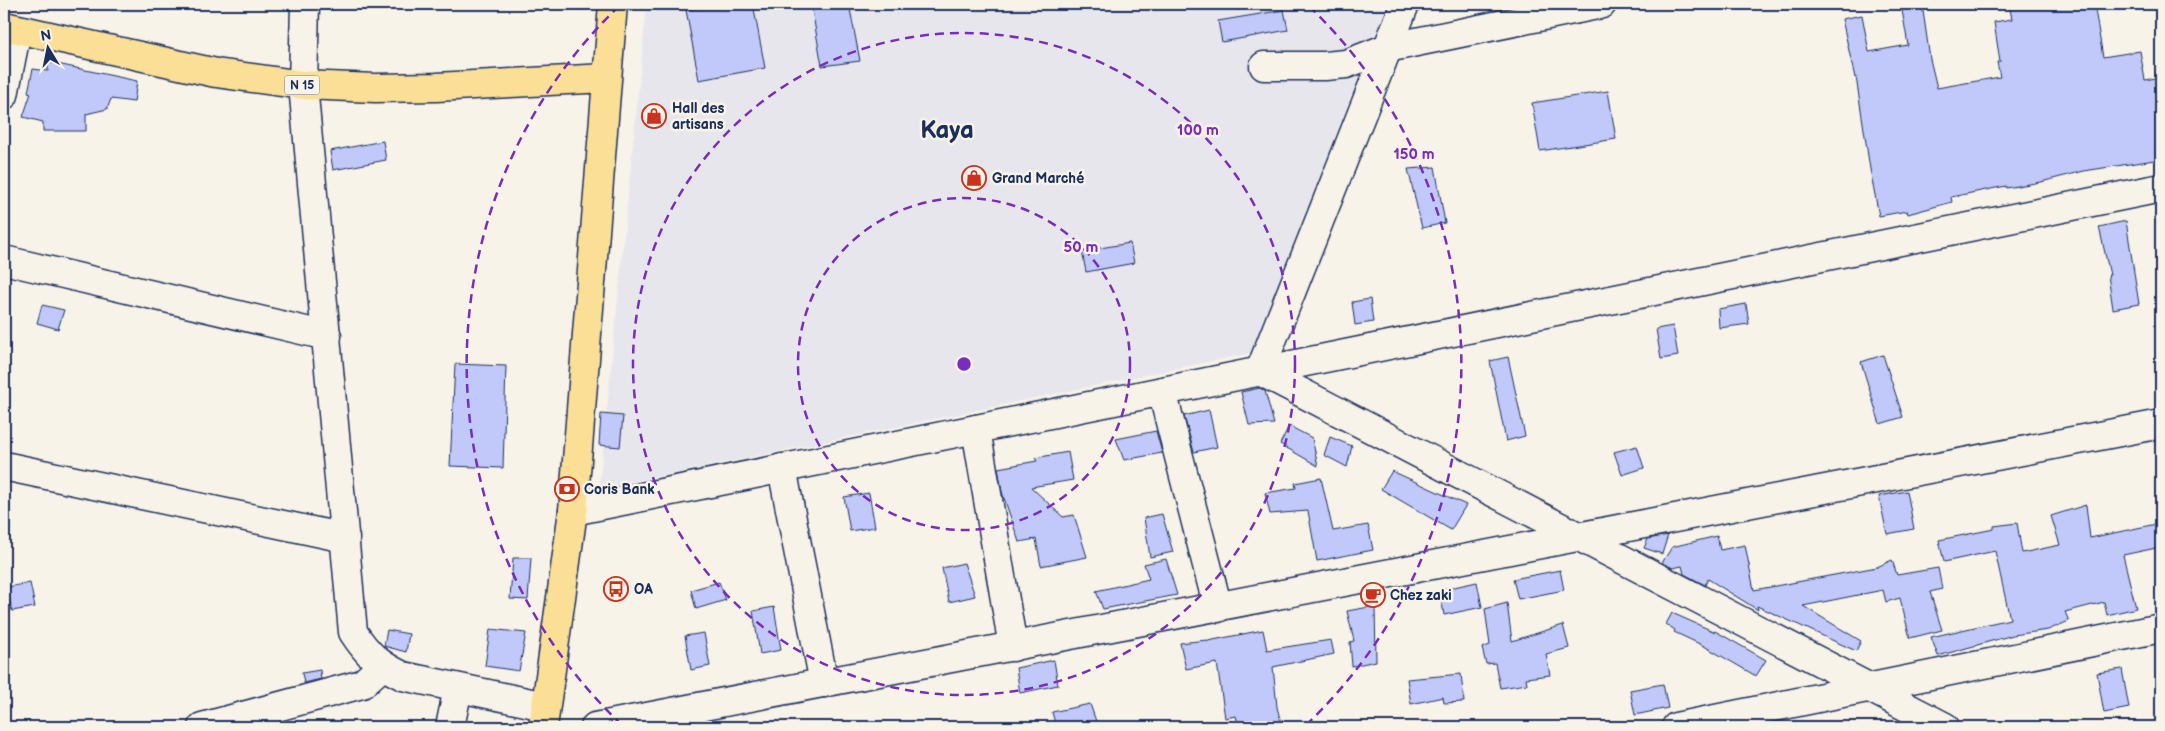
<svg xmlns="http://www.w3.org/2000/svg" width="2165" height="731" viewBox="0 0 2165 731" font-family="'Balsamiq Sans',sans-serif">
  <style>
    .built { fill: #e7e6ed }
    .building { fill: #c1c8fa; stroke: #1b2f5e }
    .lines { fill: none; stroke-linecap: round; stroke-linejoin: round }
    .minor-casing { stroke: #1b2f5e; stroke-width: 31 }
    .major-casing { stroke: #1b2f5e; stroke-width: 31 }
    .minor { stroke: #f7f3e8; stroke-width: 28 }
    .major { stroke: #fbdf96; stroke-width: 28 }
    .ring { fill: none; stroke: #7b2cbf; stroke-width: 2.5; stroke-dasharray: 9 6 }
    .labels { text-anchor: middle; stroke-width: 5; stroke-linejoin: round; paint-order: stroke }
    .shield { fill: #f7f3e8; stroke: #5d6a87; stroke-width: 1 }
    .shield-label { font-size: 12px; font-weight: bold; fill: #1b2f5e }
    .poi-label { font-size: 14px; font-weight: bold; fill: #1b2f5e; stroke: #f7f3e8; text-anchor: start }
    .town-label { font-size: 24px; font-weight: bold; fill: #1b2f5e; stroke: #f7f3e8 }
    .centre { fill: #7b2cbf; stroke: #f7f3e8; stroke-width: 2.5 }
    .ring-label { font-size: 15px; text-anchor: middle; font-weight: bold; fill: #7b2cbf; stroke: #f7f3e8; stroke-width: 5; stroke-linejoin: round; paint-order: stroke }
  </style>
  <rect width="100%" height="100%" fill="#f7f3e8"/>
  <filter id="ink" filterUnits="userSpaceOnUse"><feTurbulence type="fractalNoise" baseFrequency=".02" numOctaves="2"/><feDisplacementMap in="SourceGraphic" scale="10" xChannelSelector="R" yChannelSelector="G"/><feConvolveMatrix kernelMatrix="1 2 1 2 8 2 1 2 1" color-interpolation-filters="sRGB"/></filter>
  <g filter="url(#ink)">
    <path class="built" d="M647,4H1387L1251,353L599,489Z"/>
    <g class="building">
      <path d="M723,4H753L765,68L699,80L686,10Z"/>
      <path d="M811,4H849L860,61L822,66Z"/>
      <path d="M1901,4H1922L1930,59L1937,88L2000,77L1997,62H2000L1994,22L2012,19L2009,4H2094L2103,57L2140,51L2145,80L2161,77V159L2084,171L2041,182L2006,188V186L1951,197L1952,202L1908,214L1907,211L1879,216L1870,169L1856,77L1855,78L1842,19L1862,15L1869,52L1908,45Z"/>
      <path d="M1284,10L1288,30L1222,42L1218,21Z"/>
      <path d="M48,62L137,81L134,102L111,99L107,109L86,114V131H43V122L23,117L31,93L28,92L33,69L48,71Z"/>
      <path d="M1608,91L1616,139L1540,151L1532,103Z"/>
      <path d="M383,141L386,160L333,170L330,151Z"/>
      <path d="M1435,167L1445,223L1422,228L1408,169Z"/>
      <path d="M2126,221L2139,304L2113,309L2108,275H2110L2099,227Z"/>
      <path d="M1130,243L1134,263L1086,272L1082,251Z"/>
      <path d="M1370,299L1373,322L1355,325L1352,302Z"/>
      <path d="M1746,304L1749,324L1719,328L1718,309Z"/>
      <path d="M42,305L64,310L58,329L37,323Z"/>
      <path d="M1673,326L1678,356L1661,359L1656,329Z"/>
      <path d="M1883,355L1903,417L1880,424L1861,362Z"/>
      <path d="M1508,357L1525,436L1506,441L1490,361Z"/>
      <path d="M455,364L506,366L503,468L450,466Z"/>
      <path d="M1260,388L1265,391L1274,424L1249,425L1241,392Z"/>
      <path d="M1209,410L1217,447L1194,452L1184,416Z"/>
      <path d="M601,414L623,416L620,447L599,445Z"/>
      <path d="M1289,426L1312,438L1318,466L1280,444Z"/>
      <path d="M1156,431L1162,453L1124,460L1116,439Z"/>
      <path d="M1330,437L1352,446L1347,467L1324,455Z"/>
      <path d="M1637,446L1644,468L1622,475L1614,452Z"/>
      <path d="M1068,452L1073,480L1031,487L1063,517L1074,515L1087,557L1041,566L1036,539L1019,542L1002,492L998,468L1037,461L1035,458Z"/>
      <path d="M1392,471L1466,505L1451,530L1381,489Z"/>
      <path d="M1321,478L1333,531L1368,525L1373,550L1317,561L1308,511L1270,514L1265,493L1296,488L1295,483Z"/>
      <path d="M1907,491L1914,529L1887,534L1879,496Z"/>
      <path d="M869,493L875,527L850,531L844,497Z"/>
      <path d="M2086,505L2090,538L2161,523V547L2123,555L2136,608L2107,615L2104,602L2065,612L2069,621L2048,630L2013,635L1938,656L1931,637L2010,619L1995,551L1944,562L1939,540L1994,529V526L2017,523L2022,553L2060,545L2051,516Z"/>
      <path d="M1162,514L1173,552L1150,557L1144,518Z"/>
      <path d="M1668,535L1662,554L1644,548L1648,539Z"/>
      <path d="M1717,536L1720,550L1745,545L1754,590L1877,567L1892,560L1897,575L1938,568L1942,589L1930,592L1942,630L1910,638L1900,598L1886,602L1883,590L1803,606L1861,641L1856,651L1757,606L1758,610L1708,579L1705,585L1684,574L1682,566L1673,568L1662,563L1672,547Z"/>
      <path d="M513,558H531L528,600L510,599Z"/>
      <path d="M1166,559L1177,595L1103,609L1096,591L1149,579L1144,564Z"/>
      <path d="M964,563L975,596L949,602L942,568Z"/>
      <path d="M1560,570L1564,590L1518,599L1513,579Z"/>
      <path d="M719,582L726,600L696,609L691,590Z"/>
      <path d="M1477,582L1482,607L1444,615L1440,590Z"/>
      <path d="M30,583L35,607L12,611L7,587Z"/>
      <path d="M1507,603L1512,641L1563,625L1569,648L1546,654L1550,675L1526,678L1527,684L1500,688L1495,663L1486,664L1482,648L1490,645L1485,609Z"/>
      <path d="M1375,606L1376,661L1352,666L1350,642L1354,641L1347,611Z"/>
      <path d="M774,607L781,650L760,654L753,611Z"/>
      <path d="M1672,613L1715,632V631L1766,660L1756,676L1704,646L1674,632L1675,630L1666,624Z"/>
      <path d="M490,629L526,633L519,671L485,666Z"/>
      <path d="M387,630L409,634L406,652L384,646Z"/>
      <path d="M1263,630L1267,650L1331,640L1334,654L1273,667L1277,707L1282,727H1239L1236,716L1225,718L1217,663L1186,669L1180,643L1207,640L1208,641Z"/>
      <path d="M704,633L710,666L691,670L685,636Z"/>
      <path d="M1054,660L1058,685L1020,693L1016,668Z"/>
      <path d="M2122,669L2129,708L2104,713L2097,673Z"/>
      <path d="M320,670L321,679L304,683L302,673Z"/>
      <path d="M1461,674L1464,702L1444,703L1443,697L1411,704L1407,679Z"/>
      <path d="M1663,684L1668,708L1635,715L1630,690Z"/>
      <path d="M1090,704L1098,727H1056L1052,712Z"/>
    </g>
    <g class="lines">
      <defs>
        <g id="minor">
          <path d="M305,4L303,85L353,632C368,655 378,664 403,676L545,706"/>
          <path d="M1405,4L1260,371L1945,727"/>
          <path d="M1264,66H1325L1346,64L1387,48L1602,4"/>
          <path d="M4,95L17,30"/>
          <path d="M4,260L327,336"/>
          <path d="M1162,391L1218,608"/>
          <path d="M976,429L1013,647"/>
          <path d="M4,466L345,538"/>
          <path d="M782,468L824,683"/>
          <path d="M573,511L2161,188"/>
          <path d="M202,727L362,684L382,666"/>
          <path d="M450,727L458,688"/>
          <path d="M595,727L2161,424"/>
          <path d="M1676,727L2161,628"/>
        </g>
        <g id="major">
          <path d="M4,26L216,73L303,85L375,88L436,87L606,78"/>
          <path d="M543,727L573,511L613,4"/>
        </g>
      </defs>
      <use href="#minor" class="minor-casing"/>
      <use href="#major" class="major-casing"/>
      <use href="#minor" class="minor"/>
      <use href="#major" class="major"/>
    </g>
  </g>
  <g class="ring">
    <circle cx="964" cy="364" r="166"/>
    <circle cx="964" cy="364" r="331"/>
    <path d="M622 725A497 497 0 0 1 619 6M1309 6A497 497 0 0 1 1306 725"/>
  </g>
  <defs>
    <symbol id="shop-ring" viewBox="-11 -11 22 22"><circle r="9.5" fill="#f7f3e8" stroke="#c8321e" stroke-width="1.5"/><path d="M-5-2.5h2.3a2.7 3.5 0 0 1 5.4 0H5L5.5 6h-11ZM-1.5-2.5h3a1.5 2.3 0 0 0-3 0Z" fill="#c8321e"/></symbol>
    <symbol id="bank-ring" viewBox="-11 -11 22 22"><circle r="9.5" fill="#f7f3e8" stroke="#c8321e" stroke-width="1.5"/><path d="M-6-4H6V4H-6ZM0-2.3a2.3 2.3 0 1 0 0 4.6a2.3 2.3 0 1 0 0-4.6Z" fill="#c8321e"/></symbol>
    <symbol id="bus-ring" viewBox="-11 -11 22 22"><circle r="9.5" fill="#f7f3e8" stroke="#c8321e" stroke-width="1.5"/><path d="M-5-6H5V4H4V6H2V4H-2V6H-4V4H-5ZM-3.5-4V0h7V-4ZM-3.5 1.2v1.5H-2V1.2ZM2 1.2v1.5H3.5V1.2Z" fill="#c8321e"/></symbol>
    <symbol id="cafe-ring" viewBox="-11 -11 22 22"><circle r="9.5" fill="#f7f3e8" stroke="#c8321e" stroke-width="1.5"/><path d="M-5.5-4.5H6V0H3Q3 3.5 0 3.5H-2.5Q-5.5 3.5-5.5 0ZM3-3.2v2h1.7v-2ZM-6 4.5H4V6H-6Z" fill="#c8321e"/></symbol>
  </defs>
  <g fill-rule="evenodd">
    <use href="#shop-ring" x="640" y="102" width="28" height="28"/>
    <use href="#shop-ring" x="960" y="164" width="28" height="28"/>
    <use href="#bank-ring" x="553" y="475" width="28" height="28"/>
    <use href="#bus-ring" x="602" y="575" width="28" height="28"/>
    <use href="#cafe-ring" x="1359" y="581" width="28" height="28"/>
  </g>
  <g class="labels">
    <rect class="shield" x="284.5" y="75.5" width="35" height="19" rx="4"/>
    <g class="shield-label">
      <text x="302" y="89">N 15</text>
    </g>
    <g class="poi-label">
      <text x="672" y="113">Hall des<tspan x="672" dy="16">artisans</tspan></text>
      <text x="992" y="183">Grand Marché</text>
      <text x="584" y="494">Coris Bank</text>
      <text x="634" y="594">OA</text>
      <text x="1390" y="600">Chez zaki</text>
    </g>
    <g class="town-label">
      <text x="947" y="138">Kaya</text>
    </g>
  </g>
  <circle cx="964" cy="364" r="8" class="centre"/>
  <g class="ring-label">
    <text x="1198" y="135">100 m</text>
    <text x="1414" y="159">150 m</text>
    <text x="1081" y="252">50 m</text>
  </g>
  <rect width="2165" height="731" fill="none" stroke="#f7f3e8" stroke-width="20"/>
  <rect x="10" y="10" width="2145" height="711" fill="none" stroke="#1b2f5e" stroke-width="2" filter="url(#ink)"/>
  <g transform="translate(48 48) rotate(350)" stroke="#f7f3e8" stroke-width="4" paint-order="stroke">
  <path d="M0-4L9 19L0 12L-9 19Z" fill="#1b2f5e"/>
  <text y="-8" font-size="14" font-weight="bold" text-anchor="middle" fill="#1b2f5e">N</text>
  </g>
</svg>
